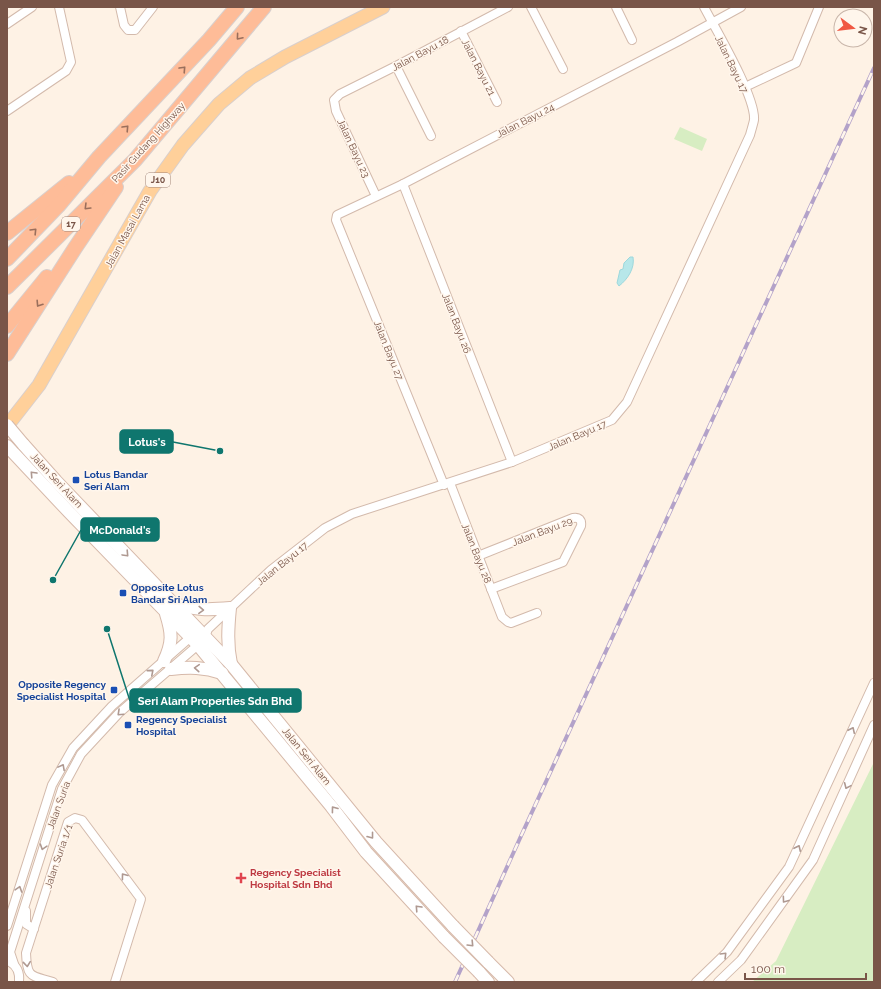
<svg xmlns="http://www.w3.org/2000/svg" width="881" height="989" viewBox="0 0 881 989" font-family="Raleway,sans-serif">
  <style>
    .green { fill: #d7edc2 }
    .water { fill: #b7e7e9; stroke: #9dd8dc }
    .lines { fill: none; stroke-linecap: round; stroke-linejoin: round }
    .minor-casing { stroke: #d3baac; stroke-width: 10 }
    .secondary-casing { stroke: #d6b9aa; stroke-width: 14 }
    .primary-casing { stroke: #d9cfcc; stroke-width: 15 }
    .trunk-casing { stroke: #d9cfcc; stroke-width: 16 }
    .minor { stroke: #fff; stroke-width: 8 }
    .secondary { stroke: #fff; stroke-width: 12 }
    .primary { stroke: #ffd09a; stroke-width: 13 }
    .trunk { stroke: #febc98; stroke-width: 14 }
    .rail-casing { stroke: #b3a2c9; stroke-width: 4 }
    .rail { stroke: #fff6ec; stroke-width: 2.5; stroke-dasharray: 8; stroke-linecap: butt }
    .secondary-bridge-casing { stroke: #d6b9aa; stroke-width: 14; stroke-linecap: butt }
    .secondary-bridge { stroke: #fff; stroke-width: 12 }
    .oneway { stroke: #9a6f5c }
    .oneway2 { stroke: #af9991 }
    .transit-dot { fill: #1a4fb4; stroke: #fff6ec; stroke-width: 1.5 }
    .health-dot { fill: #e0444e; stroke: #fff6ec; stroke-width: 1.5 }
    .labels { text-anchor: middle; stroke-width: 3; stroke-linejoin: round; paint-order: stroke }
    .shield { fill: #fff6ec; stroke: #a18579; stroke-width: 1 }
    .shield-label { font-size: 9px; font-weight: bold; fill: #795548 }
    .street-label { font-size: 10px; fill: #795548; stroke: #fff6ec }
    .transit-label { font-size: 10px; font-weight: bold; fill: #164399; stroke: #fff6ec; text-anchor: start }
    .health-label { font-size: 10px; font-weight: bold; fill: #be3a42; stroke: #fff6ec; text-anchor: start }
    .leader { fill: none; stroke: #0f766e; stroke-width: 1.5 }
    .callout-dot { fill: #0f766e; stroke: #fff6ec; stroke-width: 1.5 }
    .callout { fill: #0f766e; stroke: #0f766e; stroke-width: 1.5 }
    .callout-label { font-size: 11px; text-anchor: middle; font-weight: bold; fill: #fff }
  </style>
  <rect width="100%" height="100%" fill="#fef2e5"/>
  <g class="green">
    <path d="M680,127L707,139L702,151L674,139Z"/>
    <path d="M874,762V982H752L776,961Z"/>
  </g>
  <path class="water" d="M630,257H633C635,268 628,279 619,286L617,283L620,270L623,269L624,263Z"/>
  <g class="lines">
    <defs>
      <g id="minor">
        <path d="M120,7L124,25L128,30H135L153,7"/>
        <path d="M531,7L563,69"/>
        <path d="M616,7L632,40"/>
        <path d="M7,24L32,7"/>
        <path d="M461,31L497,102"/>
        <path d="M396,66L431,136"/>
        <path d="M745,87L796,63L819,7"/>
        <path d="M7,111L66,71L71,62L59,7"/>
        <path d="M403,184L512,462"/>
        <path d="M376,196L336,111L334,100L340,94L396,66L508,7"/>
        <path d="M450,483L502,617L508,622L511,623L537,613"/>
        <path d="M444,485L336,220L337,215L403,184L677,42L741,7"/>
        <path d="M478,556L573,518C579,517 582,520 581,526L563,562L491,589"/>
        <path d="M26,911V924L34,929"/>
        <path d="M7,926L52,785L73,748L112,706L193,635"/>
        <path d="M10,962C17,966 20,973 19,982"/>
        <path d="M14,964L10,952L62,789L81,754L119,713L198,645L205,637L208,629L271,570L325,528L352,514L512,462L612,420L627,402L750,135C751,131 753,125 754,120C756,97 716,30 704,7"/>
        <path d="M53,982C31,975 27,979 26,953L68,822L75,818L82,820L141,899L115,982"/>
        <path d="M696,982L727,952L789,867L874,683"/>
        <path d="M718,982L741,960L813,860L874,725"/>
      </g>
      <g id="secondary">
        <path d="M23,444L56,481L231,664L376,842L453,926"/>
        <path d="M7,446L69,512L198,645L331,806L366,852L444,937"/>
        <path d="M174,604C197,610 207,610 230,608C228,628 227,645 231,664"/>
        <path d="M164,661C173,642 172,633 166,614"/>
        <path d="M171,669C189,667 204,667 222,673"/>
        <path d="M488,962L508,982"/>
        <path d="M479,972L488,982"/>
      </g>
      <path id="primary" d="M7,426L39,385L150,191L183,145L219,104L250,78L285,57L383,7"/>
      <g id="trunk">
        <path d="M7,233L69,183"/>
        <path d="M7,259L58,206L99,157L209,40L237,7"/>
        <path d="M7,287L135,160L264,7"/>
        <path d="M7,326L47,277"/>
        <path d="M7,354L75,248L116,187"/>
      </g>
    </defs>
    <use href="#minor" class="minor-casing"/>
    <use href="#secondary" class="secondary-casing"/>
    <use href="#primary" class="primary-casing"/>
    <use href="#trunk" class="trunk-casing"/>
    <use href="#minor" class="minor"/>
    <use href="#secondary" class="secondary"/>
    <use href="#primary" class="primary"/>
    <use href="#trunk" class="trunk"/>
    <defs>
      <path id="rail" d="M455,982L521,836L874,68"/>
    </defs>
    <use href="#rail" class="rail-casing"/>
    <use href="#rail" class="rail"/>
    <defs>
      <g id="secondary-bridge">
        <path d="M7,425L23,444"/>
        <path d="M453,926L488,962"/>
        <path d="M444,937L479,972"/>
      </g>
    </defs>
    <use href="#secondary-bridge" class="secondary-bridge-casing"/>
    <use href="#secondary-bridge" class="secondary-bridge"/>
  </g>
  <defs><path id="oneway-chevron" d="M-2-3.5L2.5 0L-2 3.5" fill="none" stroke-width="1.6" stroke-linecap="round" stroke-linejoin="round"/></defs>
  <g class="oneway">
    <use href="#oneway-chevron" transform="translate(239 37) rotate(130)"/>
    <use href="#oneway-chevron" transform="translate(183 69) rotate(-47)"/>
    <use href="#oneway-chevron" transform="translate(126 128) rotate(-47)"/>
    <use href="#oneway-chevron" transform="translate(87 207) rotate(135)"/>
    <use href="#oneway-chevron" transform="translate(34 231) rotate(-46)"/>
    <use href="#oneway-chevron" transform="translate(39 304) rotate(123)"/>
  </g>
  <g class="oneway2">
    <use href="#oneway-chevron" transform="translate(33 474) rotate(-133)"/>
    <use href="#oneway-chevron" transform="translate(126 554) rotate(47)"/>
    <use href="#oneway-chevron" transform="translate(201 610) rotate(2)"/>
    <use href="#oneway-chevron" transform="translate(197 668) rotate(-176)"/>
    <use href="#oneway-chevron" transform="translate(151 672) rotate(-41)"/>
    <use href="#oneway-chevron" transform="translate(120 713) rotate(137)"/>
    <use href="#oneway-chevron" transform="translate(852 730) rotate(-65)"/>
    <use href="#oneway-chevron" transform="translate(62 767) rotate(-62)"/>
    <use href="#oneway-chevron" transform="translate(847 786) rotate(114)"/>
    <use href="#oneway-chevron" transform="translate(334 809) rotate(-127)"/>
    <use href="#oneway-chevron" transform="translate(371 836) rotate(52)"/>
    <use href="#oneway-chevron" transform="translate(43 847) rotate(108)"/>
    <use href="#oneway-chevron" transform="translate(798 848) rotate(-65)"/>
    <use href="#oneway-chevron" transform="translate(124 876) rotate(-127)"/>
    <use href="#oneway-chevron" transform="translate(19 889) rotate(-72)"/>
    <use href="#oneway-chevron" transform="translate(785 900) rotate(126)"/>
    <use href="#oneway-chevron" transform="translate(418 908) rotate(-133)"/>
    <use href="#oneway-chevron" transform="translate(471 944) rotate(46)"/>
    <use href="#oneway-chevron" transform="translate(724 955) rotate(-45)"/>
    <use href="#oneway-chevron" transform="translate(27 964) rotate(84)"/>
  </g>
  <g class="transit-dot">
    <rect x="72" y="476" width="8" height="8" rx="2"/>
    <rect x="119" y="589" width="8" height="8" rx="2"/>
    <rect x="110" y="686" width="8" height="8" rx="2"/>
    <rect x="124" y="721" width="8" height="8" rx="2"/>
  </g>
  <path class="health-dot" d="M239 872h4v4h4v4h-4v4h-4v-4h-4v-4h4z"/>
  <g class="labels">
    <g class="shield">
      <rect x="146" y="173" width="24" height="14" rx="3"/>
      <rect x="62" y="217" width="18" height="14" rx="3"/>
    </g>
    <g class="shield-label">
      <text x="158" y="183">J10</text>
      <text x="71" y="227">17</text>
    </g>
    <g class="street-label">
      <text transform="translate(420 53) rotate(-28)" y="4">Jalan Bayu 18</text>
      <text transform="translate(732 64) rotate(64)" y="4">Jalan Bayu 17</text>
      <text transform="translate(479 67) rotate(63)" y="4">Jalan Bayu 21</text>
      <text transform="translate(525 120) rotate(-27)" y="4">Jalan Bayu 24</text>
      <text transform="translate(148 142) rotate(-48)" y="4">Pasir Gudang Highway</text>
      <text transform="translate(354 148) rotate(65)" y="4">Jalan Bayu 23</text>
      <text transform="translate(127 231) rotate(-61)" y="4">Jalan Masai Lama</text>
      <text transform="translate(457 323) rotate(69)" y="4">Jalan Bayu 26</text>
      <text transform="translate(389 350) rotate(68)" y="4">Jalan Bayu 27</text>
      <text transform="translate(577 435) rotate(-23)" y="4">Jalan Bayu 17</text>
      <text transform="translate(57 480) rotate(47)" y="4">Jalan Seri Alam</text>
      <text transform="translate(542 531) rotate(-21)" y="4">Jalan Bayu 29</text>
      <text transform="translate(477 553) rotate(68)" y="4">Jalan Bayu 28</text>
      <text transform="translate(282 563) rotate(-39)" y="4">Jalan Bayu 17</text>
      <text transform="translate(307 756) rotate(51)" y="4">Jalan Seri Alam</text>
      <text transform="translate(58 805) rotate(-70)" y="4">Jalan Suria</text>
      <text transform="translate(58 856) rotate(-71)" y="4">Jalan Suria 1/1</text>
    </g>
    <g class="transit-label">
      <text x="84" y="478">Lotus Bandar<tspan x="84" dy="12">Seri Alam</tspan></text>
      <text x="131" y="591">Opposite Lotus<tspan x="131" dy="12">Bandar Sri Alam</tspan></text>
      <text x="106" y="688" text-anchor="end">Opposite Regency<tspan x="106" dy="12">Specialist Hospital</tspan></text>
      <text x="136" y="723">Regency Specialist<tspan x="136" dy="12">Hospital</tspan></text>
    </g>
    <g class="health-label">
      <text x="250" y="876">Regency Specialist<tspan x="250" dy="12">Hospital Sdn Bhd</tspan></text>
    </g>
  </g>
  <path class="leader" d="M220 451L173 442M53 580L81 530M107 629L130 701"/>
  <g class="callout-dot">
    <circle cx="220" cy="451" r="4"/>
    <circle cx="53" cy="580" r="4"/>
    <circle cx="107" cy="629" r="4"/>
  </g>
  <g class="callout">
    <rect x="120" y="430" width="53" height="23" rx="4"/>
    <rect x="81" y="518" width="78" height="23" rx="4"/>
    <rect x="130" y="689" width="171" height="23" rx="4"/>
  </g>
  <g class="callout-label">
    <text x="147" y="446">Lotus's</text>
    <text x="120" y="534">McDonald's</text>
    <text x="215" y="705">Seri Alam Properties Sdn Bhd</text>
  </g>
  <rect width="881" height="989" fill="none" stroke="#795548" stroke-width="16"/>
  <g transform="translate(853 28) rotate(105)"><circle r="19" fill="#fff6ec" stroke="#c9b6aa"/>
  <path d="M0-3L7 15L0 10L-7 15Z" fill="#f05842"/>
  <text y="-6" font-size="11" font-weight="bold" text-anchor="middle" fill="#795548">N</text>
  </g>
  <path d="M745 973v6h121v-6" fill="none" stroke="#795548" stroke-width="2"/>
  <text x="751" y="973" font-size="12" fill="#795548" stroke="#fff6ec" stroke-width="3" paint-order="stroke">100 m</text>
</svg>
